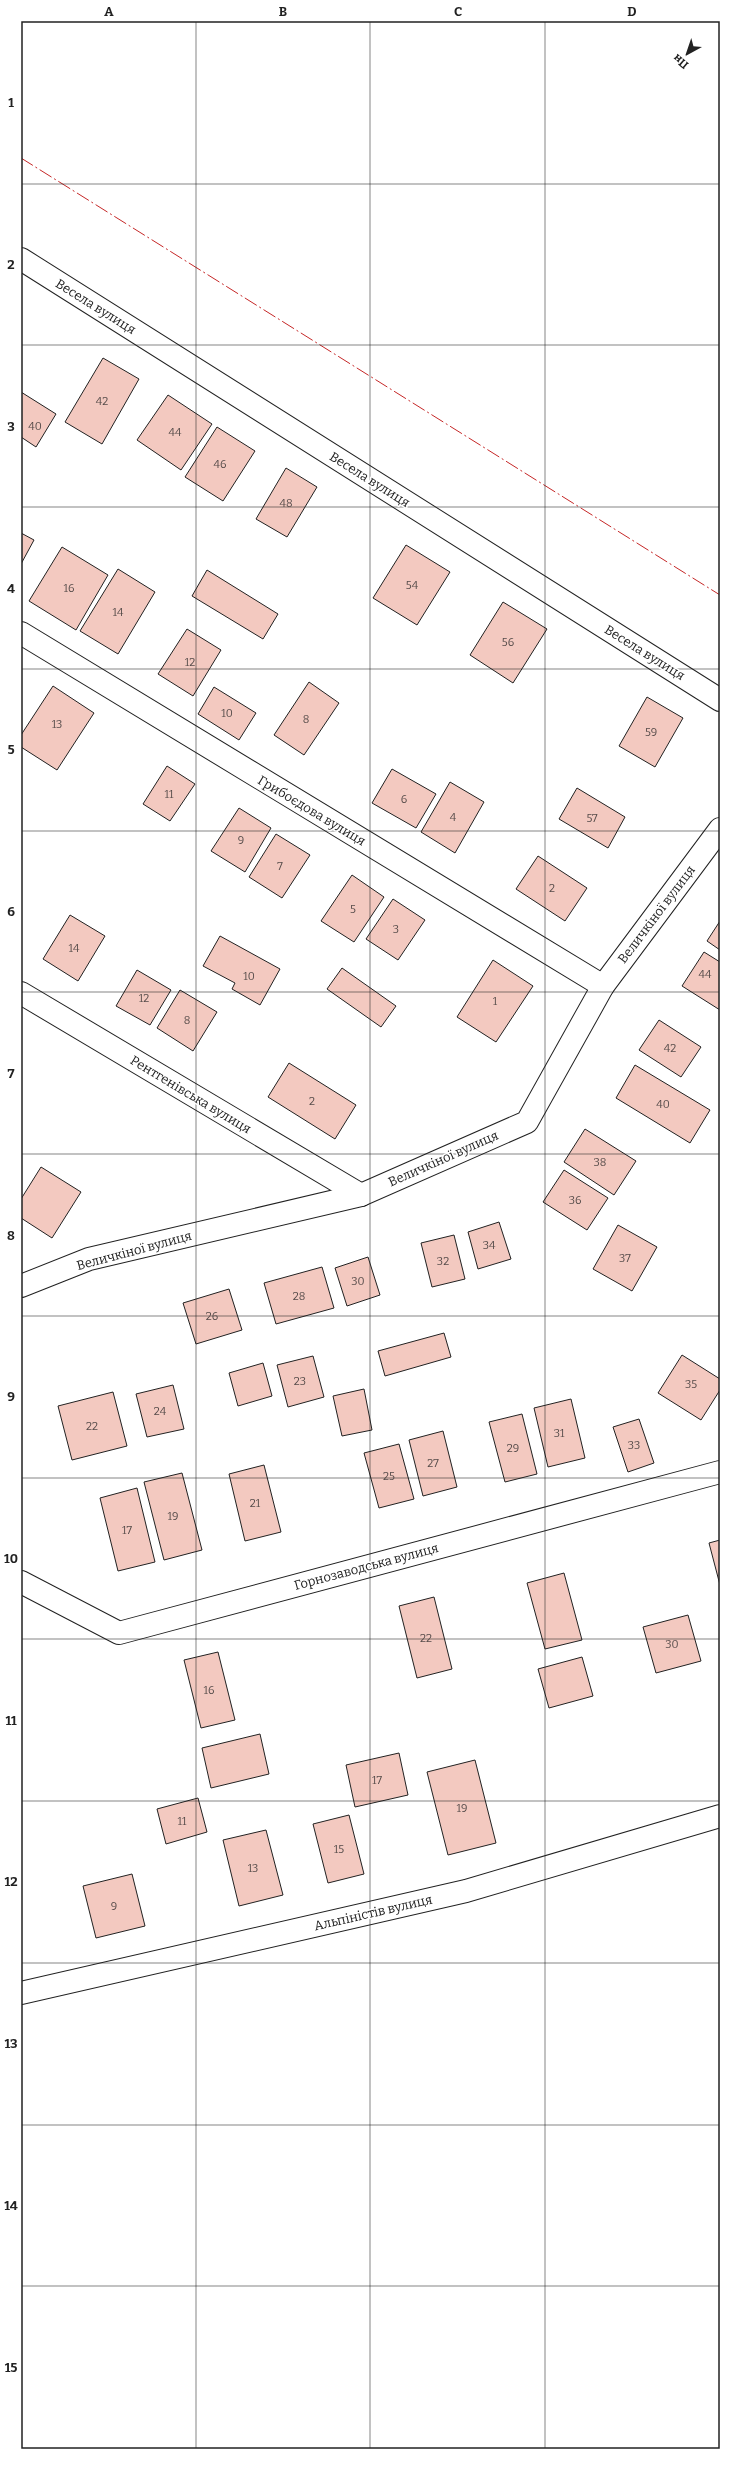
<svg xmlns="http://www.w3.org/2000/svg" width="741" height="2470" viewBox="0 0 741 2470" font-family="Bitter,serif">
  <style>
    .building { fill: #f3c9c0; stroke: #222 }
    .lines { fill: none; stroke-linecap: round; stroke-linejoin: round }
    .minor-casing { stroke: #222; stroke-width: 24 }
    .minor { stroke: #fff; stroke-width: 22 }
    .power { stroke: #c62828; stroke-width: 1; stroke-dasharray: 14 3 2 3; stroke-linecap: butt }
    .grid { fill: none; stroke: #222; stroke-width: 1; stroke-opacity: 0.55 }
    .labels { text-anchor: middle; stroke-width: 3; stroke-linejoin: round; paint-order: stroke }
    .number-label { font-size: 11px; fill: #564c4a }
    .street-label { font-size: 13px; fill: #222; stroke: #fff }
    .neatline { fill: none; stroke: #222; stroke-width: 1.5 }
    .grid-label { font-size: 13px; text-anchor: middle; font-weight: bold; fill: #222 }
  </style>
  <rect width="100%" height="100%" fill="#fff"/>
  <g class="building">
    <path d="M103,358L139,379L102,444L65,422Z"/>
    <path d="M21,392L56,414L36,447L21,437Z"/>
    <path d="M168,395L212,424L181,470L137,440Z"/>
    <path d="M217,427L255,451L223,501L185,477Z"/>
    <path d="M286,468L317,487L287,537L256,519Z"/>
    <path d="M21,533L34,540L21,564Z"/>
    <path d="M406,545L450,572L417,625L373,598Z"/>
    <path d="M62,547L108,575L76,630L29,601Z"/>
    <path d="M118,569L155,592L118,654L80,631Z"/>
    <path d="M207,570L278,614L263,639L192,596Z"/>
    <path d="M503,602L547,629L513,683L470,655Z"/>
    <path d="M187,629L221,650L193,696L158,674Z"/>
    <path d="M309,682L339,703L304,755L274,735Z"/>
    <path d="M53,686L94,713L57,770L21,747V735Z"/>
    <path d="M214,687L256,713L239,740L198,714Z"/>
    <path d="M647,697L683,718L655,767L619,746Z"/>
    <path d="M167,766L195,784L170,821L143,804Z"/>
    <path d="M392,769L436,794L416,828L372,803Z"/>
    <path d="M450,782L484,802L455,853L421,832Z"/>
    <path d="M577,788L625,817L608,848L559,819Z"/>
    <path d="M239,808L271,828L245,872L211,851Z"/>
    <path d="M276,834L310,855L282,898L249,877Z"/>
    <path d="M538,856L587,888L565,921L516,889Z"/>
    <path d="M352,875L384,897L354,942L321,921Z"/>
    <path d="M393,899L425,920L398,960L366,939Z"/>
    <path d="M70,915L105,936L78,981L43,959Z"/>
    <path d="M720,921V950L707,941Z"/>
    <path d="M220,936L280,969L260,1005L232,989L235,983L203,966Z"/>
    <path d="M704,952L720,962V1010L682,986Z"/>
    <path d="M493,960L533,986L496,1042L457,1017Z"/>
    <path d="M342,968L396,1006L381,1027L327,989Z"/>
    <path d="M137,970L171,990L150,1025L116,1006Z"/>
    <path d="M180,990L217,1012L193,1051L157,1028Z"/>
    <path d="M659,1020L701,1047L681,1077L639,1050Z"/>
    <path d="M289,1063L356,1105L335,1139L268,1097Z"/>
    <path d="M635,1065L710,1110L690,1143L616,1098Z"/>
    <path d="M585,1129L636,1161L614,1195L564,1162Z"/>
    <path d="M41,1167L81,1192L52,1238L21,1218V1199Z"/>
    <path d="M564,1170L608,1198L587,1230L543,1202Z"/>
    <path d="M499,1222L511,1259L478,1269L468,1232Z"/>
    <path d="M618,1225L657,1247L632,1291L593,1269Z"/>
    <path d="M454,1235L465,1279L432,1287L421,1243Z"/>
    <path d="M368,1257L380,1295L347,1306L335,1268Z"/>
    <path d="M322,1267L334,1308L276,1324L264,1283Z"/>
    <path d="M229,1289L242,1330L196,1344L183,1303Z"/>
    <path d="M444,1333L451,1357L385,1376L378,1351Z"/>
    <path d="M682,1355L720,1379V1390L701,1420L658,1393Z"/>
    <path d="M313,1356L324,1397L288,1407L277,1365Z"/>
    <path d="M263,1363L272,1396L238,1406L229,1373Z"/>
    <path d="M173,1385L184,1429L147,1437L136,1394Z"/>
    <path d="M364,1389L372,1430L342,1436L333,1396Z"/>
    <path d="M113,1392L127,1446L72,1460L58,1406Z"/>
    <path d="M571,1399L585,1458L548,1467L534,1408Z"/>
    <path d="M522,1414L537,1474L505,1482L489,1422Z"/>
    <path d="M639,1419L654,1463L628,1472L613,1427Z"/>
    <path d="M443,1431L457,1487L423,1496L409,1440Z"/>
    <path d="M399,1444L414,1499L379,1508L364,1453Z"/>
    <path d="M264,1465L281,1532L245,1541L229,1474Z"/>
    <path d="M182,1473L202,1550L164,1560L144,1482Z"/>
    <path d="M137,1488L155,1562L118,1571L100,1498Z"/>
    <path d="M720,1540V1585L709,1543Z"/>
    <path d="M564,1573L582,1640L545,1649L527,1583Z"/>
    <path d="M434,1597L452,1669L417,1678L399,1606Z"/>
    <path d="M688,1615L701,1661L656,1673L643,1627Z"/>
    <path d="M218,1652L235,1720L201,1728L184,1660Z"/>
    <path d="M582,1657L593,1696L549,1708L538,1669Z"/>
    <path d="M260,1734L269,1774L211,1788L202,1748Z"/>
    <path d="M399,1753L408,1795L355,1807L346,1765Z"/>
    <path d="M475,1760L496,1843L448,1855L427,1772Z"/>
    <path d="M198,1798L207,1832L166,1844L157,1809Z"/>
    <path d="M349,1815L364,1874L328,1883L313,1824Z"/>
    <path d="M266,1830L283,1895L239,1906L223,1840Z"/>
    <path d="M132,1874L145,1926L96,1938L83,1886Z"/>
  </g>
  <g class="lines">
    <defs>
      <g id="minor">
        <path d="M21,259L720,700"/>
        <path d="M21,633L603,986"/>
        <path d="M21,993L361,1195"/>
        <path d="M21,1286L89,1259L361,1195L527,1122L603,986L720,829"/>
        <path d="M21,1582L119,1633L720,1472"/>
        <path d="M21,1993L466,1891L720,1816"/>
      </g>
    </defs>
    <use href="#minor" class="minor-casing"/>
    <use href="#minor" class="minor"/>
    <path class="power" d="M21,158L720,595"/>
  </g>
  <path class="grid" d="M196,21V2449M370,21V2449M545,21V2449M21,184H720M21,345H720M21,507H720M21,669H720M21,831H720M21,992H720M21,1154H720M21,1316H720M21,1478H720M21,1639H720M21,1801H720M21,1963H720M21,2125H720M21,2286H720"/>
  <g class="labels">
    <g class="number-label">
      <text x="102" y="405">42</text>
      <text x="35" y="430">40</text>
      <text x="175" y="436">44</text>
      <text x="220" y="468">46</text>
      <text x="286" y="507">48</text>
      <text x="412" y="589">54</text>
      <text x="69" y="592">16</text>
      <text x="118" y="616">14</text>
      <text x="508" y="646">56</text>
      <text x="190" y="666">12</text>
      <text x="227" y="717">10</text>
      <text x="306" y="723">8</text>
      <text x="57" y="728">13</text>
      <text x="651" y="736">59</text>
      <text x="169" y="798">11</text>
      <text x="404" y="803">6</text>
      <text x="453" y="821">4</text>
      <text x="592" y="822">57</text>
      <text x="241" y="844">9</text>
      <text x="280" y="870">7</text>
      <text x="552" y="892">2</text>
      <text x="353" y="913">5</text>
      <text x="396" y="933">3</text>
      <text x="74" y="952">14</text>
      <text x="705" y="978">44</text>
      <text x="249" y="980">10</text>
      <text x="144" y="1002">12</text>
      <text x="495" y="1005">1</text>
      <text x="187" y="1024">8</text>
      <text x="670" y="1052">42</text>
      <text x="312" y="1105">2</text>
      <text x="663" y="1108">40</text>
      <text x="600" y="1166">38</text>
      <text x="575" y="1204">36</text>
      <text x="489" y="1249">34</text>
      <text x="625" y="1262">37</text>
      <text x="443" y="1265">32</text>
      <text x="358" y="1285">30</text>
      <text x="299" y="1300">28</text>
      <text x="212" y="1320">26</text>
      <text x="300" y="1385">23</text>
      <text x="691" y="1388">35</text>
      <text x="160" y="1415">24</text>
      <text x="92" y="1430">22</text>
      <text x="559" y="1437">31</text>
      <text x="634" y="1449">33</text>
      <text x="513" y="1452">29</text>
      <text x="433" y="1467">27</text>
      <text x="389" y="1480">25</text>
      <text x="255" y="1507">21</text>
      <text x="173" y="1520">19</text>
      <text x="127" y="1534">17</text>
      <text x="426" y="1642">22</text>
      <text x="672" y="1648">30</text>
      <text x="209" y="1694">16</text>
      <text x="377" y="1784">17</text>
      <text x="462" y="1812">19</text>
      <text x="182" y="1825">11</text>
      <text x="339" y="1853">15</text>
      <text x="253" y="1872">13</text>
      <text x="114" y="1910">9</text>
    </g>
    <g class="street-label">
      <text transform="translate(96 306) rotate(32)" y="5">Весела вулиця</text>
      <text transform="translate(370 479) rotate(32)" y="5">Весела вулиця</text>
      <text transform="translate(645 652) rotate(32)" y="5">Весела вулиця</text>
      <text transform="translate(312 810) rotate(31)" y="5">Грибоєдова вулиця</text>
      <text transform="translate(656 914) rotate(-53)" y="5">Величкіної вулиця</text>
      <text transform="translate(191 1094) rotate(31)" y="5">Рентгенівська вулиця</text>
      <text transform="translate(443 1158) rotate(-24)" y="5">Величкіної вулиця</text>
      <text transform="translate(134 1250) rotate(-15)" y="5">Величкіної вулиця</text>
      <text transform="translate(366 1566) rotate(-15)" y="5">Горнозаводська вулиця</text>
      <text transform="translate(373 1912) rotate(-13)" y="5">Альпіністів вулиця</text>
    </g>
  </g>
  <rect width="741" height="2470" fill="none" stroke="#ffffff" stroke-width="44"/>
  <g transform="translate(687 54) rotate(220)" stroke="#ffffff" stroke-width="3" paint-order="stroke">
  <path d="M0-3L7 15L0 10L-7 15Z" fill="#222222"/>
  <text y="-6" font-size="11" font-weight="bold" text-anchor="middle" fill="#222222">Пн</text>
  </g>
  <rect x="22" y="22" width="697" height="2426" class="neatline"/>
  <g class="grid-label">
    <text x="109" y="16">A</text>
    <text x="283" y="16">B</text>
    <text x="458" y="16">C</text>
    <text x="632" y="16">D</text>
    <text x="11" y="107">1</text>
    <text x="11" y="269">2</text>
    <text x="11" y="431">3</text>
    <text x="11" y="593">4</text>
    <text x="11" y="754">5</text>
    <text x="11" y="916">6</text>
    <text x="11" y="1078">7</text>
    <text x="11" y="1240">8</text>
    <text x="11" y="1401">9</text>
    <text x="11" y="1563">10</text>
    <text x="11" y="1725">11</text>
    <text x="11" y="1886">12</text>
    <text x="11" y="2048">13</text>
    <text x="11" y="2210">14</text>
    <text x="11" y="2372">15</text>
  </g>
</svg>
